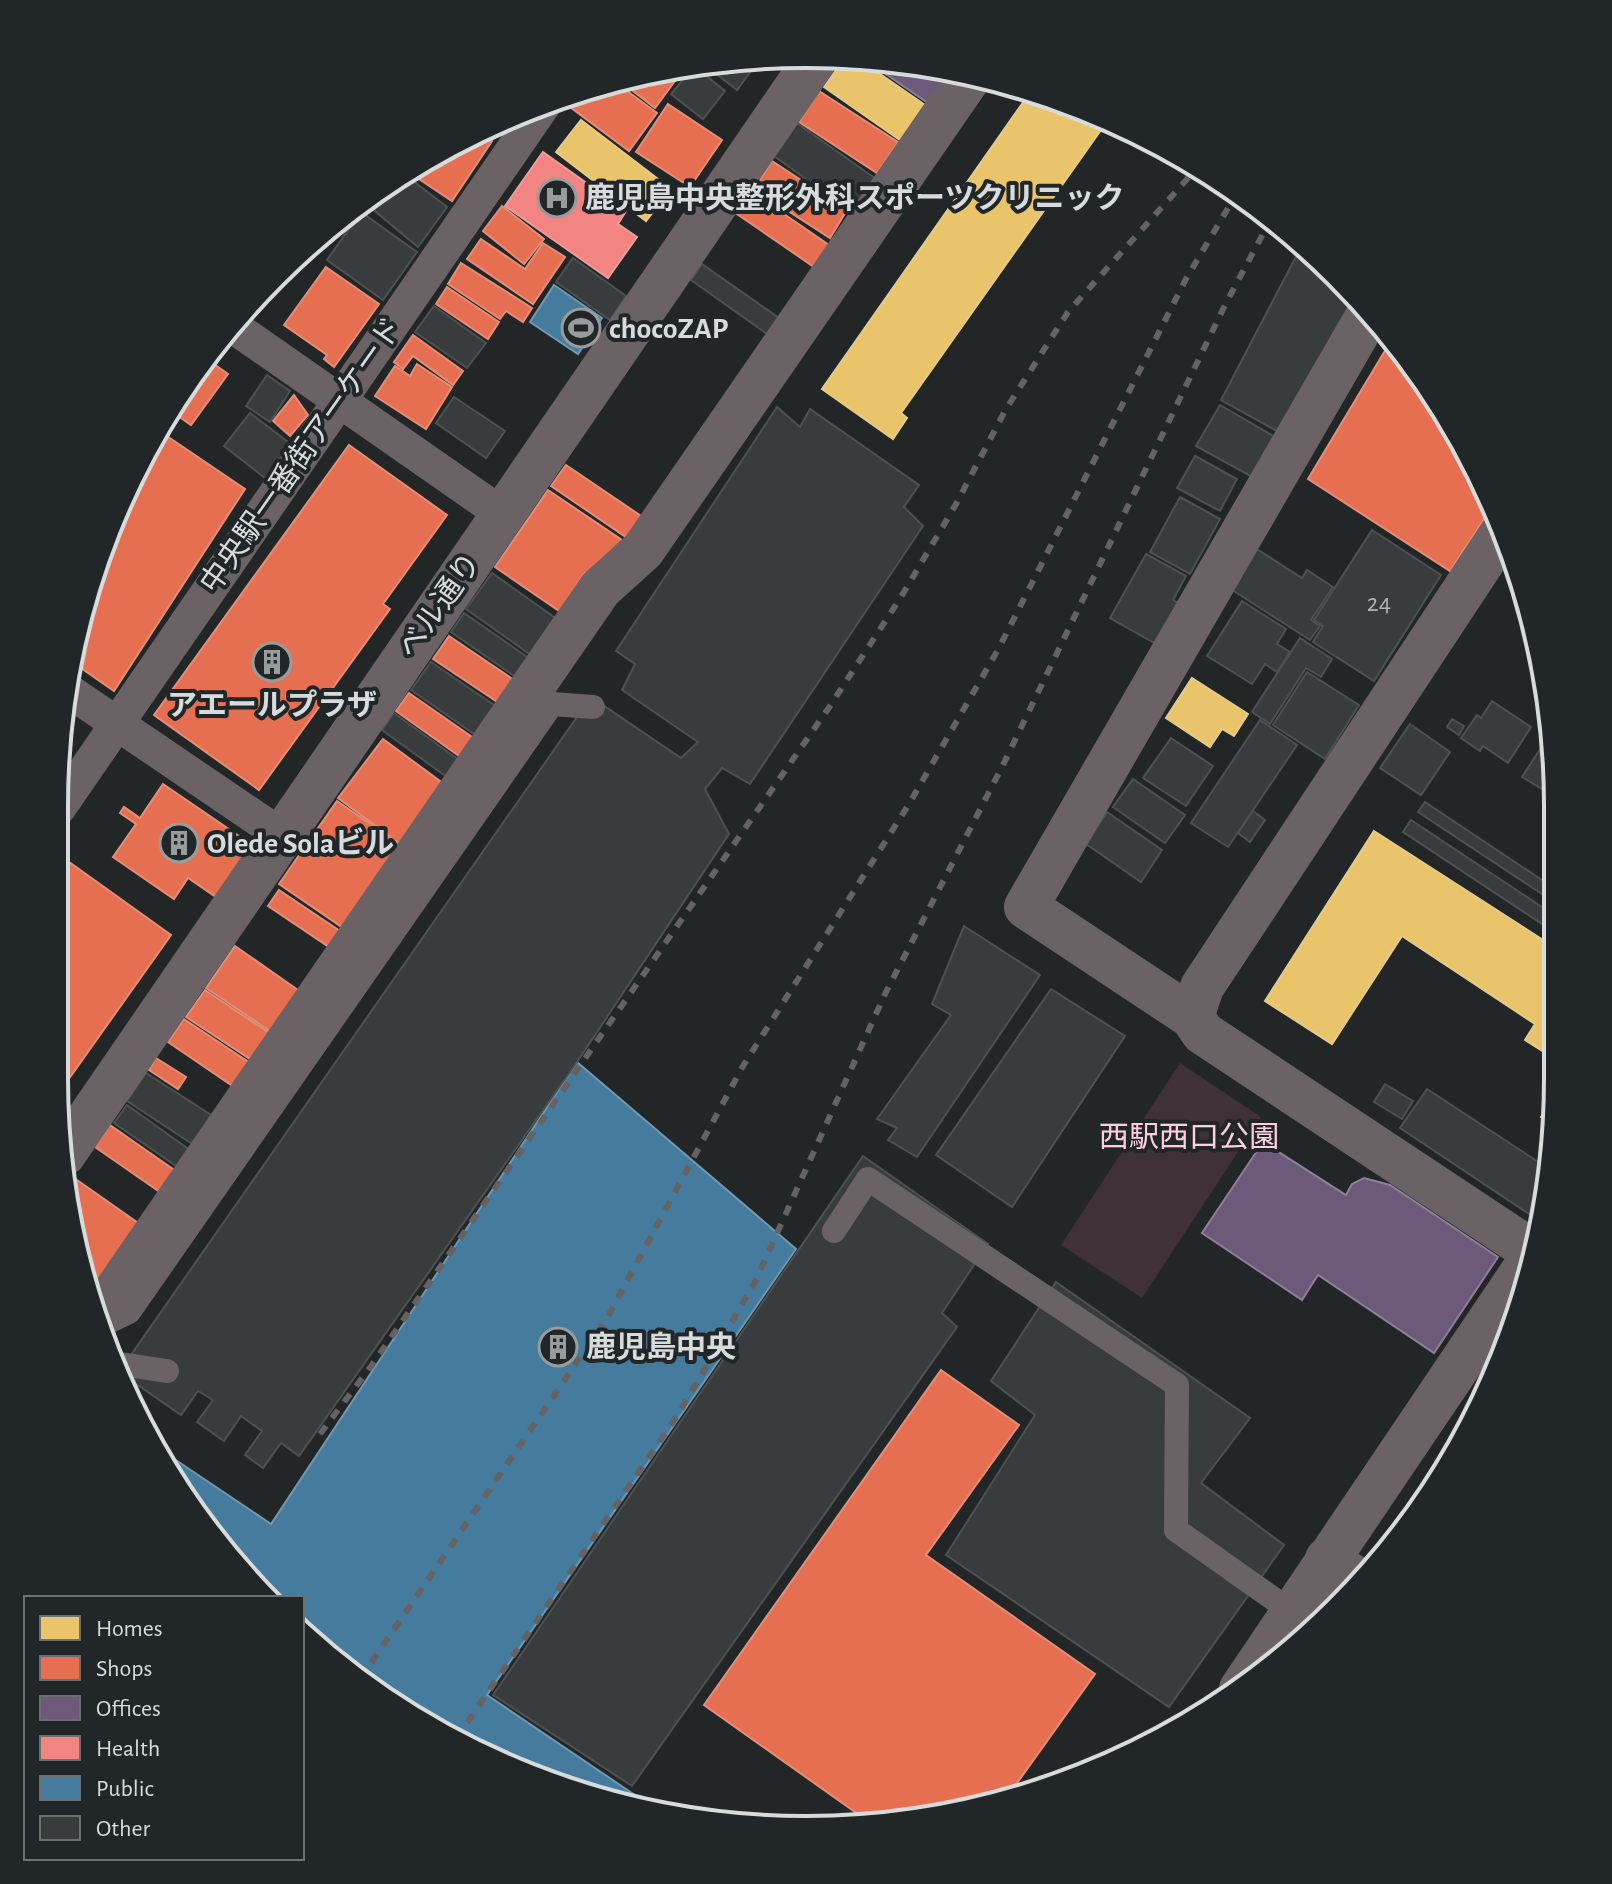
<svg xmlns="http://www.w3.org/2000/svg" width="1612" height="1884" viewBox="0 0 1612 1884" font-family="'Alegreya Sans','Noto Sans JP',sans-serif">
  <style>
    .green { fill: #403037 }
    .homes { fill: #e9c46a; stroke: #e4cb8c; stroke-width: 2 }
    .shops { fill: #e76f51; stroke: #e28f7a; stroke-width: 2 }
    .offices { fill: #6d597a; stroke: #8d8097; stroke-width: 2 }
    .health { fill: #f28482; stroke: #ea9e9d; stroke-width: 2 }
    .public { fill: #457b9d; stroke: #7198b0; stroke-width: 2 }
    .building { fill: #393c3d; stroke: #4d5151; stroke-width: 2 }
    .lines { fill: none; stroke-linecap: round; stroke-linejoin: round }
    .service { stroke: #6a6265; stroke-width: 24 }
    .pedestrian { stroke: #6a6265; stroke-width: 34 }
    .minor { stroke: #6a6265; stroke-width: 44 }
    .tertiary { stroke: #6a6265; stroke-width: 44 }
    .rail { stroke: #656264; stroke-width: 6; stroke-dasharray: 10 10; stroke-linecap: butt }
    .labels { text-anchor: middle; stroke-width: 8; stroke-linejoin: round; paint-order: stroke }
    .number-label { font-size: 26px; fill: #b0b3b4 }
    .poi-label { font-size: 30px; font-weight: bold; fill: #d7dbdb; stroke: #212728; text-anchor: start }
    .street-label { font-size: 30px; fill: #d7dbdb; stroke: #212728 }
    .park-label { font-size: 30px; fill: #fdcee0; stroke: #212728 }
    .rim { fill: none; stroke: #d7dbdb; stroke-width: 4 }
  </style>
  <rect width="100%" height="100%" fill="#222627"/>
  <path class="green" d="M1180,1063L1261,1117L1142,1298L1061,1245Z"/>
  <g class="homes">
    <path d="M846,56H854L925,105L900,140L824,87Z"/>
    <path d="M1031,91L1108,120L901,413L907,418L893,439L822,389Z"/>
    <path d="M581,120L671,189L646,221L556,152Z"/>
    <path d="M1192,678L1248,714L1234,736L1222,729L1210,747L1166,718Z"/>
    <path d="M1374,831L1557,949L1558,1061L1525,1040L1535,1024L1402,936L1332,1044L1265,1001Z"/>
    <path d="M1557,1092L1553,1125L1541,1117Z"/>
  </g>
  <g class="shops">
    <path d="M662,71L675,81L655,108L620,81Z"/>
    <path d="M615,82L657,113L629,151L570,107L583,90Z"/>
    <path d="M819,91L898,142L877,173L799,122Z"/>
    <path d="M668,104L722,140L690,187L636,152Z"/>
    <path d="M479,133L492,141L452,201L407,171L430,155Z"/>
    <path d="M772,161L847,210L830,238L754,189Z"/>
    <path d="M752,192L829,245L814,267L737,214Z"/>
    <path d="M502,206L544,239L524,264L483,231Z"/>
    <path d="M481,239L525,269L543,243L565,257L533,304L467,259Z"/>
    <path d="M461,263L532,308L523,322L506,311L500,319L448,284Z"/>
    <path d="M326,267L379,304L334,367L324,359L327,355L284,325Z"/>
    <path d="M447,287L499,322L488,339L436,304Z"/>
    <path d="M413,335L463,371L453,385L413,356L403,369L394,362Z"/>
    <path d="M1392,339L1457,430L1492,507L1450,571L1308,479Z"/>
    <path d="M204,357L228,374L191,425L171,411Z"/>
    <path d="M417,364L452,387L426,429L375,396L395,366L410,376Z"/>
    <path d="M294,395L308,415L290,436L273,421Z"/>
    <path d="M158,430L245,489L114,691L74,663L132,473Z"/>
    <path d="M349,445L447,515L383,604L390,609L259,790L154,715Z"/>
    <path d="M566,465L647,520L633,542L551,486Z"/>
    <path d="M548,490L631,546L592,578L585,573L568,598L565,615L495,567Z"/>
    <path d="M449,636L517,682L502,705L433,659Z"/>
    <path d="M409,693L475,739L462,758L396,711Z"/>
    <path d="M383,739L444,784L400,844L338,798Z"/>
    <path d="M60,740L70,747L59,762Z"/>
    <path d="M163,784L239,836L230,849L243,857L216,897L188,878L174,899L113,857L136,824L120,813L124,807L140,818Z"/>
    <path d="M337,801L407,849L349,932L279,884Z"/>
    <path d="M58,854L171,935L56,1097L54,1078Z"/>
    <path d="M279,890L346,935L335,951L268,906Z"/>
    <path d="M235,946L305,995L277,1036L206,988Z"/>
    <path d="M205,990L274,1036L256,1063L186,1017Z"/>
    <path d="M184,1019L256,1067L240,1091L168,1042Z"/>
    <path d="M156,1058L186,1077L178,1089L149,1070Z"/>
    <path d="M110,1125L180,1174L164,1195L95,1147Z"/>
    <path d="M77,1180L141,1225L101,1281L79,1265L69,1191Z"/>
    <path d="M941,1370L1019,1425L926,1555L1095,1674L1005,1800L904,1824H872L704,1705Z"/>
  </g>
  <g class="offices">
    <path d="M861,57L953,72L931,105Z"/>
    <path d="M1263,1142L1346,1195L1352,1184L1364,1178L1390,1185L1498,1257L1434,1353L1318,1275L1302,1300L1202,1233Z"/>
  </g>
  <path class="health" d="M543,152L626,211L618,224L637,237L608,278L505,206Z"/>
  <g class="public">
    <path d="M554,285L602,318L578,354L530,322Z"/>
    <path d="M577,1062L796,1249L487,1695L657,1810L519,1773L388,1703L302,1628V1598H268L240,1573L155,1446L271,1524Z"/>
  </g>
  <g class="building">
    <path d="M760,59L737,90L701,62L707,61Z"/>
    <path d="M687,65L677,78L666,70Z"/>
    <path d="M694,66L725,91L703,119L671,94Z"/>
    <path d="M507,120L495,138L484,130Z"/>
    <path d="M797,123L876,179L852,212L774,156Z"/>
    <path d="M404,174L447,207L418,247L370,207L388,185Z"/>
    <path d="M361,212L417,252L383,300L327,260Z"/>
    <path d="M1302,245L1360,299L1282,434L1221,400Z"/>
    <path d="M573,258L626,296L610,320L556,282Z"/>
    <path d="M702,264L779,318L767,334L691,280Z"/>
    <path d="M434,306L486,343L467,368L415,332Z"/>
    <path d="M267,375L290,391L270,422L246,406Z"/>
    <path d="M454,397L505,431L486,458L436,423Z"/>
    <path d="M1220,405L1277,438L1254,478L1196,446Z"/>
    <path d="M777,407L800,427L810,409L919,485L904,507L923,526L750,784L722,768L705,789L729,834L577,1062L299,1456L281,1443L263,1468L245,1455L262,1431L241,1416L224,1441L197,1422L213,1400L198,1391L181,1415L119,1372L591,697L681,758L698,742L622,690L635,664L616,651Z"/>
    <path d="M250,413L292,445L265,478L224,446Z"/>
    <path d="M1195,456L1237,479L1220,511L1177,488Z"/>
    <path d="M1180,497L1220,519L1190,574L1150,552Z"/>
    <path d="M1372,530L1441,575L1374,681L1313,642L1323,626L1314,620Z"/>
    <path d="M1252,546L1302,578L1307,570L1333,587L1311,620L1320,626L1310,640L1226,586Z"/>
    <path d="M1146,554L1186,576L1173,600L1180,604L1156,644L1110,618Z"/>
    <path d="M492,573L561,622L535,658L466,609Z"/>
    <path d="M1242,601L1286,629L1277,644L1290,652L1277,672L1265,664L1252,684L1207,656Z"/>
    <path d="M464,613L533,661L520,680L451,632Z"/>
    <path d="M1300,638L1332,659L1321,677L1306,668L1270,724L1252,712Z"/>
    <path d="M431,662L497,707L477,736L411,690Z"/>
    <path d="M1307,672L1359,705L1325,759L1273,725Z"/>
    <path d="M1492,701L1531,727L1508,763L1483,746L1480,751L1461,738L1477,715L1481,718Z"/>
    <path d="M394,713L463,763L451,780L382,730Z"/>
    <path d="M1452,719L1464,726L1459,735L1447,727Z"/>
    <path d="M1260,720L1297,745L1228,847L1191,823Z"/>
    <path d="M1410,724L1450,752L1421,795L1380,768Z"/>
    <path d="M1171,738L1213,766L1186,806L1143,778Z"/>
    <path d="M1546,740L1554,745L1556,756L1557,798L1522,777Z"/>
    <path d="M1133,779L1185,815L1165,843L1113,807Z"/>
    <path d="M1425,802L1557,890V904L1418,812Z"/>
    <path d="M1253,811L1265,820L1250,842L1238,833Z"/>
    <path d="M1107,812L1162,850L1141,882L1086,844Z"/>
    <path d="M1411,820L1557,917V934L1403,832Z"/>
    <path d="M964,926L1040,975L917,1157L888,1140L897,1128L877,1119L951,1015L932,1004Z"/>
    <path d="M1051,989L1125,1036L1012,1207L936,1155Z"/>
    <path d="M146,1073L219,1120L200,1149L127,1101Z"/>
    <path d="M1385,1084L1413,1101L1402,1119L1374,1102Z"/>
    <path d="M1427,1089L1549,1169L1544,1224L1400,1128Z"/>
    <path d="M127,1105L194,1153L182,1170L114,1123Z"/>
    <path d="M863,1156L988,1244L942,1313L957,1327L632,1786L493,1695Z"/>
    <path d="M1056,1282L1250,1418L1201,1483L1284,1545L1169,1707L946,1555L1035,1415L991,1381Z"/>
  </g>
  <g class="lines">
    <g class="service">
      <path d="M834,1231L868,1179L1177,1385L1176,1530L1292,1612"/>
      <path d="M100,1326L129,1312L552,704L593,707"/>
      <path d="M114,1363L167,1371"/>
    </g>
    <g class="pedestrian">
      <path d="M231,325L502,514"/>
      <path d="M66,689L281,835"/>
      <path d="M59,808L545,103"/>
    </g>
    <g class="minor">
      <path d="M1192,1017L1026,907L1371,310"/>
      <path d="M64,1154L817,57"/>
      <path d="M97,1318L600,589L643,550L971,75"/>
      <path d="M1327,1559L1361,1582"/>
    </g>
    <g class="tertiary">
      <path d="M1503,531L1202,987L1192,1017L1203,1033L1535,1253"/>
      <path d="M1241,1689L1535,1253"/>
    </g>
    <g class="rail">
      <path d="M320,1434L372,1365L830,706L901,597L955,506L1006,409L1068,312L1197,168"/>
      <path d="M360,1679L607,1318L743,1066L909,804L999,648L1186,279L1237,193"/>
      <path d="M456,1739L679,1413L755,1282L885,994L1002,767L1225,305L1272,217"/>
    </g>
  </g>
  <defs>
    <symbol id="hospital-ring" viewBox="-11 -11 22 22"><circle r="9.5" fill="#212728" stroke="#989c9c" stroke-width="1.5"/><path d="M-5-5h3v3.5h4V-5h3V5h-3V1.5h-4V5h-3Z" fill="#989c9c"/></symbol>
    <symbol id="stadium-ring" viewBox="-11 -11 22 22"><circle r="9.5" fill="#212728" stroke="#989c9c" stroke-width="1.5"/><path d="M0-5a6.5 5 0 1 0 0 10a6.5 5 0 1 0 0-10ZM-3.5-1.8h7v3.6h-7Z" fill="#989c9c"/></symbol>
    <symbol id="building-ring" viewBox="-11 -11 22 22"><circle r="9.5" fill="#212728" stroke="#989c9c" stroke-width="1.5"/><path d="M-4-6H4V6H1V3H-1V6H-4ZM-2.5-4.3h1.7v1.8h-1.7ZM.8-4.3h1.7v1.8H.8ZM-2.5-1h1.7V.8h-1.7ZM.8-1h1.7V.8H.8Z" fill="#989c9c"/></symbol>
  </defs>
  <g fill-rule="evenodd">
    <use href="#hospital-ring" x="535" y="176" width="44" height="44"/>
    <use href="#stadium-ring" x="559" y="306" width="44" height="44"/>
    <use href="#building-ring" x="250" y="640" width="44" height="44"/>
    <use href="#building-ring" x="157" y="821" width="44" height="44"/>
    <use href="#building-ring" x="536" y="1325" width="44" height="44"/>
  </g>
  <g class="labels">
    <g class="number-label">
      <text x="1379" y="611">24</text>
    </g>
    <g class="poi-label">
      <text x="585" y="208">鹿児島中央整形外科スポーツクリニック</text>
      <text x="609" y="338">chocoZAP</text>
      <text x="272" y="715" text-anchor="middle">アエールプラザ</text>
      <text x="207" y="853">Olede Solaビル</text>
      <text x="586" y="1357">鹿児島中央</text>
    </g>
    <g class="street-label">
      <text transform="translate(301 455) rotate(-55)" y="10">中央駅一番街アーケード</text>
      <text transform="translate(439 605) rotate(-55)" y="10">ベル通り</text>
    </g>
    <g class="park-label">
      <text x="1189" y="1147">西駅西口公園</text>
    </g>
  </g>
  <path d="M0 0H1612V1884H0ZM806 68H806A738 738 0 0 1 1544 806V1078A738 738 0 0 1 806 1816H806A738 738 0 0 1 68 1078V806A738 738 0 0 1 806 68Z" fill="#212728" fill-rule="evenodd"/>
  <path class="rim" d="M806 68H806A738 738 0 0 1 1544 806V1078A738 738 0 0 1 806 1816H806A738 738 0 0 1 68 1078V806A738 738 0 0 1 806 68Z"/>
  <rect x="24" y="1596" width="280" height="264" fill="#212728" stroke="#6a6f70" stroke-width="2"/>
  <rect x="40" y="1616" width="40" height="24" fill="#e9c46a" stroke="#6a6f70" stroke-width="2"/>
  <text x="96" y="1636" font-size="24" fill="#d7dbdb">Homes</text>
  <rect x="40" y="1656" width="40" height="24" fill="#e76f51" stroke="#6a6f70" stroke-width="2"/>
  <text x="96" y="1676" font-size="24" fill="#d7dbdb">Shops</text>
  <rect x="40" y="1696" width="40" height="24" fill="#6d597a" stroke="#6a6f70" stroke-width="2"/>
  <text x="96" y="1716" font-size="24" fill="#d7dbdb">Offices</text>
  <rect x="40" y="1736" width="40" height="24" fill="#f28482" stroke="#6a6f70" stroke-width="2"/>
  <text x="96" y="1756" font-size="24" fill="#d7dbdb">Health</text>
  <rect x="40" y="1776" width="40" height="24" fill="#457b9d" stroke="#6a6f70" stroke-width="2"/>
  <text x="96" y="1796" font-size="24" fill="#d7dbdb">Public</text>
  <rect x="40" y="1816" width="40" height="24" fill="#393c3d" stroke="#6a6f70" stroke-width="2"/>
  <text x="96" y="1836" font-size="24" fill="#d7dbdb">Other</text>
</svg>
